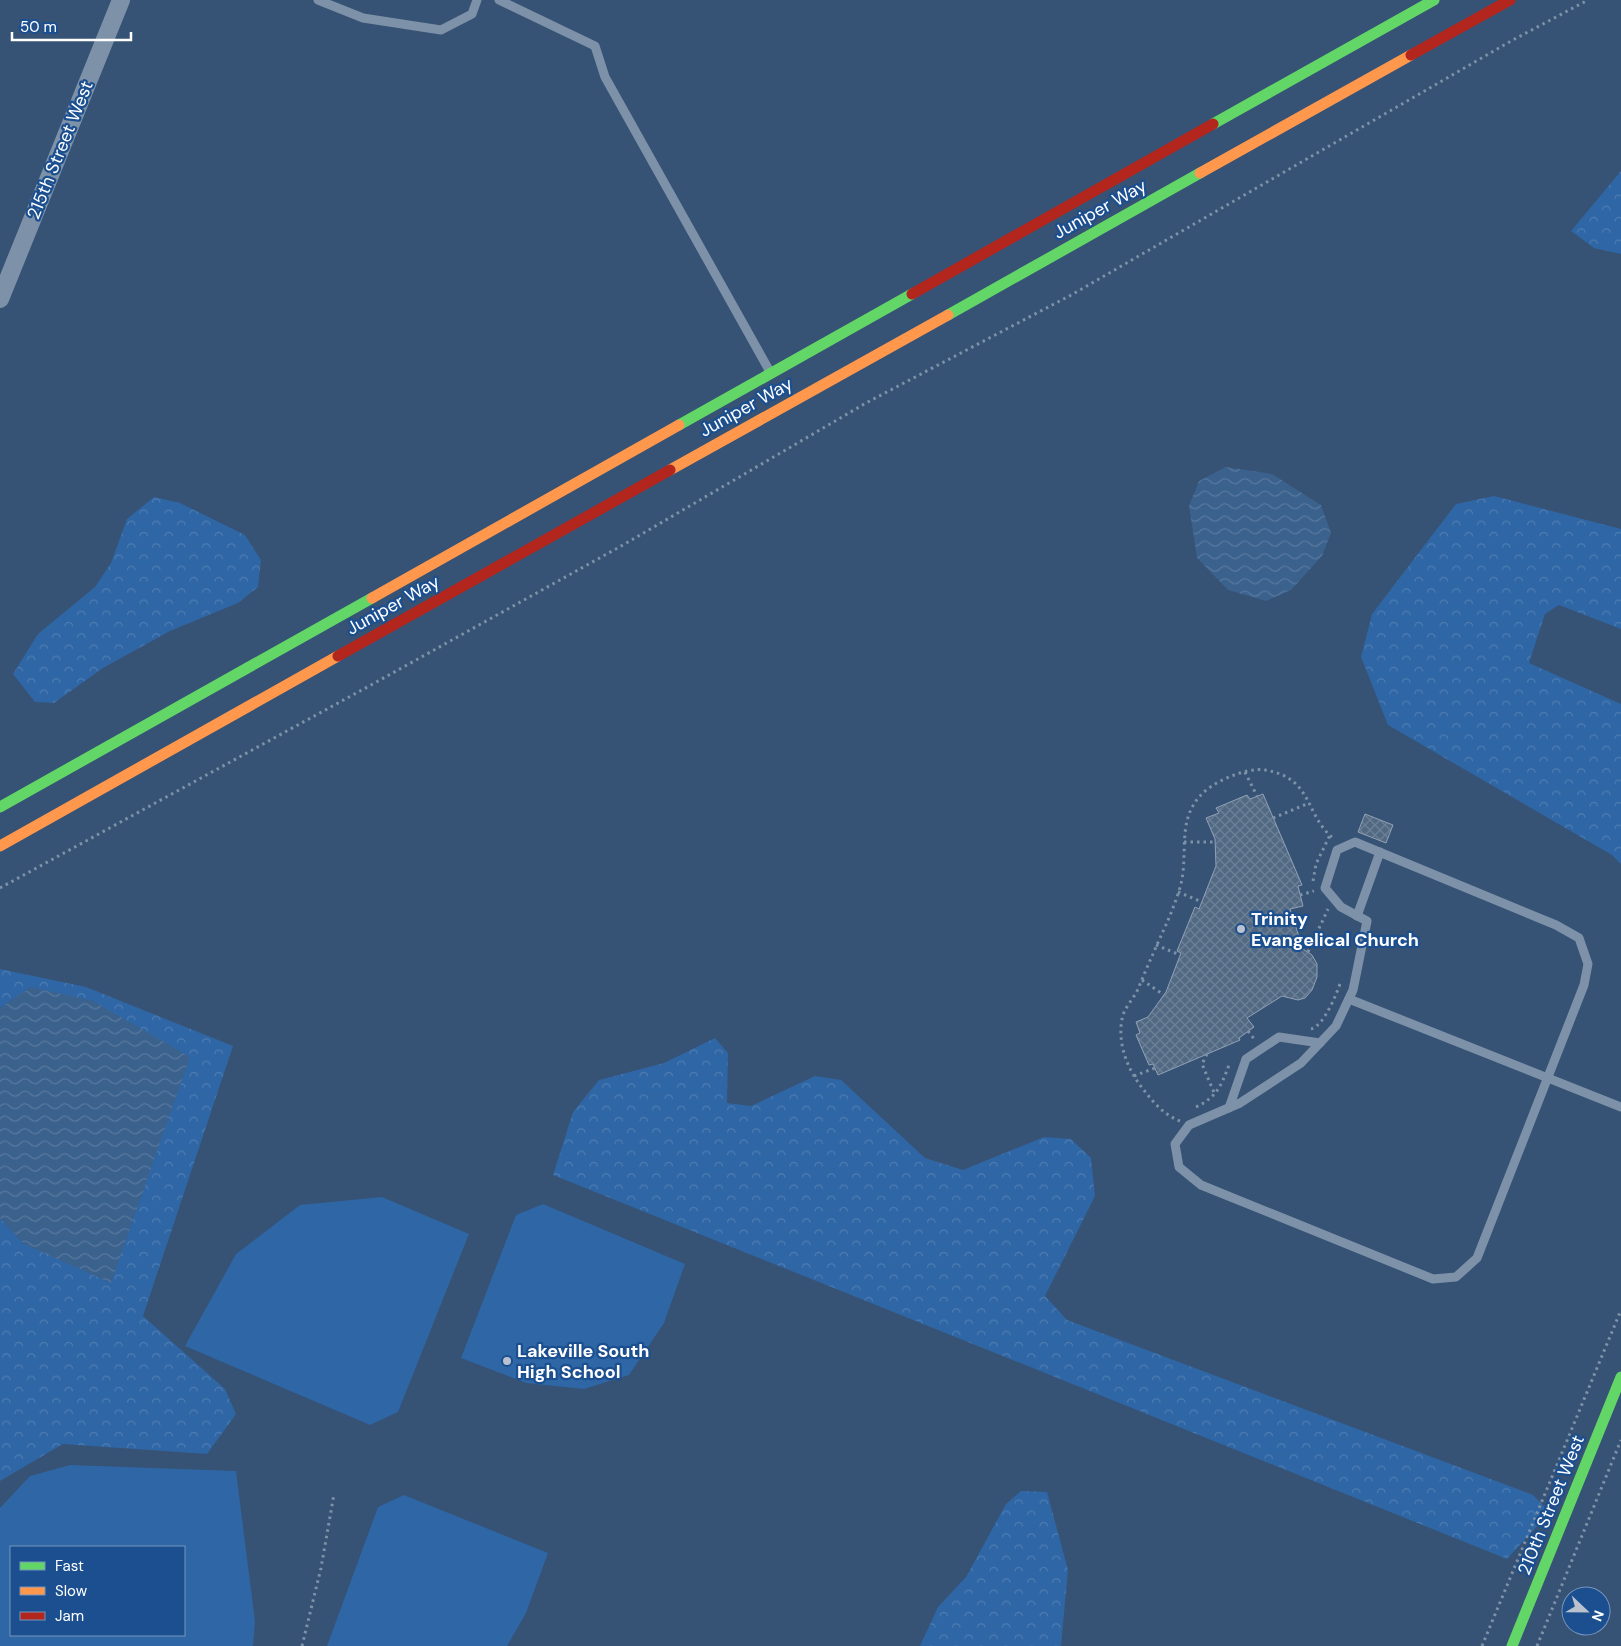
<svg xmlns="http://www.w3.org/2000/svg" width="1621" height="1646" viewBox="0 0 1621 1646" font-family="'DM Sans',sans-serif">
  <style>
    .forest { fill: url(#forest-crowns) }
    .pitch { fill: #2f66a5; fill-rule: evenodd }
    .water { fill: url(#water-waves) }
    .building { fill: url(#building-cross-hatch); stroke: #92a2b6 }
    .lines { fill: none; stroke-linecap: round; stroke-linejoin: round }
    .path { stroke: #7d92a8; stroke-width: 3; stroke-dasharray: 2.5 4; stroke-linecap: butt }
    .lane { stroke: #7d92a8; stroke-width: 9 }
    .street { stroke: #7d92a8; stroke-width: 18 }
    .fast { stroke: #63d668; stroke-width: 11 }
    .slow { stroke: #ff974d; stroke-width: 11 }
    .jam { stroke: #b3261e; stroke-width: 11 }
    .poi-dot { fill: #b9c2ce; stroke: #1b4f8f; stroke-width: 2 }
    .labels { text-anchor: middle; stroke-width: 4.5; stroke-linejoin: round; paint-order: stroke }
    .street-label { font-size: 18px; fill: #fff; stroke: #1b4f8f }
    .poi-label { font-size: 18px; font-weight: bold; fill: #fff; stroke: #1b4f8f; text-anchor: start }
  </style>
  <defs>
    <pattern id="forest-crowns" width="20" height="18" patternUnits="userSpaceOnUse" patternTransform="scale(1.25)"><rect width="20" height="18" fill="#2f66a5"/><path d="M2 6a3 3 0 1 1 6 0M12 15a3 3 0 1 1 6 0" fill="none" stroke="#4e7db2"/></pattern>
    <pattern id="water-waves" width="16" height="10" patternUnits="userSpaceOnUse" patternTransform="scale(1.25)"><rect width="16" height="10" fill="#3b618d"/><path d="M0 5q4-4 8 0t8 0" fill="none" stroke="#58799e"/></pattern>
    <pattern id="building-cross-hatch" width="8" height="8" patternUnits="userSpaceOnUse" patternTransform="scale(1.25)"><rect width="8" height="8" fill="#526984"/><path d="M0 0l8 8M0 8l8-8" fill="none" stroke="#6c8096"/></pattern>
  </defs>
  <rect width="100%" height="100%" fill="#365274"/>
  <g class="forest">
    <path d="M1621,171V254L1594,248L1571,231Z"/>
    <path d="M1494,496L1621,529V629L1559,605L1545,614L1529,663L1621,704V864L1612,855L1388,725L1361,657L1372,614L1456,504Z"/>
    <path d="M154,497L180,503L245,535L261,560L258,587L238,603L170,631L103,668L54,703L35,702L13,674L38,634L95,587L111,563L127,519Z"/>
    <path d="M0,969L86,987L233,1046L143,1316L225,1389L236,1414L207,1454L63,1444L0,1481V1218L24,1244L31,987L0,1008Z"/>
    <path d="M715,1038L728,1053L727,1103L751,1106L815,1076L841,1080L925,1158L963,1170L1044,1137L1071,1139L1091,1158L1095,1196L1045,1296L1067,1320L1533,1495L1550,1512L1507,1559L553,1175L573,1112L599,1080L664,1063Z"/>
    <path d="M1021,1491L1047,1492L1068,1570L1061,1646H920L938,1607L966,1577L1006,1504Z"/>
  </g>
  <g class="pitch">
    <path d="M382,1197L469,1234L398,1412L370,1425L185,1346L236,1254L300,1205Z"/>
    <path d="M543,1204L685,1264L664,1323L629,1375L584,1389L526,1383L461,1358L516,1215Z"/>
    <path d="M70,1465L236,1471L255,1621L253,1646H0V1508L30,1476ZM184,1547V1635H11V1547Z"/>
    <path d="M404,1495L548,1553L526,1613L507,1646H327L378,1507Z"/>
  </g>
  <g class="water">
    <path d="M1226,467L1272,474L1321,505L1331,533L1322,556L1291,590L1266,601L1228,590L1197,558L1189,506L1199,481Z"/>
    <path d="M31,987L93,1001L190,1057L111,1283L24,1244L0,1218V1008Z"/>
  </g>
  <g class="building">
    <path d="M1263,794L1302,885L1298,886L1303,906L1290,909L1303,949L1312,955L1317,964V977L1312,990L1305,998L1298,1000L1282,996L1247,1018L1254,1027L1239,1038L1240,1040L1158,1075L1153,1064L1149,1065L1136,1035L1140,1033L1136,1022L1148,1017L1166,992L1181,953L1177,951L1195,907L1199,909L1216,866L1215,839L1206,818L1219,813L1216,808L1247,795L1250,799Z"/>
    <path d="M1365,814L1393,825L1386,843L1358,832Z"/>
  </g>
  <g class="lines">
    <g class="path">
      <path d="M1245,772L1257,796"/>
      <path d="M1273,818L1309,803"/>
      <path d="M1184,842H1215"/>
      <path d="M1313,881L1316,864L1330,835"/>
      <path d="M0,888L371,685L623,545L866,403L1073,294L1511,41L1588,0"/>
      <path d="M1178,892L1202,902"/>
      <path d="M1300,895L1314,891"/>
      <path d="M1156,945L1180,955"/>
      <path d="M1308,952L1328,909"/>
      <path d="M1142,980L1164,995"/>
      <path d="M1311,1029C1324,1026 1337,993 1341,981"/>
      <path d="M1248,1031L1255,1040"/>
      <path d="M1207,1054L1202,1064L1215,1095"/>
      <path d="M1134,1076L1155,1068"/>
      <path d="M1196,1107C1217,1097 1221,1086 1229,1065"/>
      <path d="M1180,1121C1164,1115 1153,1102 1143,1089C1127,1069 1116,1041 1123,1015C1126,1006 1134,998 1138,989C1143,977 1148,965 1153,954C1160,937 1168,922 1174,905C1178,895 1182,883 1183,872C1186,845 1180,818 1200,796C1212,782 1246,767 1265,770C1314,778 1304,815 1334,839"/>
      <path d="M302,1646L321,1568L334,1494"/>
      <path d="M1482,1646L1621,1310"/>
      <path d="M1537,1646L1621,1440"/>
    </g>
    <g class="lane">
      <path d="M318,0L363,18L441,30L472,14L477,0"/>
      <path d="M499,0L595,46L605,77L769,370"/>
      <path d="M1355,842L1556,925L1579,938L1588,964L1584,985L1477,1258L1456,1277L1433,1279L1201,1185L1179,1167L1175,1144L1189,1125L1240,1103L1301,1063L1336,1026L1353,990L1367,921L1341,907L1325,888L1337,850Z"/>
      <path d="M1357,916L1380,852"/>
      <path d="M1349,999L1621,1107"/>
      <path d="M1229,1108L1246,1059L1279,1037L1320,1043"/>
    </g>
    <path class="street" d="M0,299L121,0"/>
    <g class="fast">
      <path d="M1213,124L1434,0"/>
      <path d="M948,315L1200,173"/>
      <path d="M679,425L912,294"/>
      <path d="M0,807L372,598"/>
      <path d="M1512,1646L1621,1377"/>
    </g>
    <g class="slow">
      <path d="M1200,173L1411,55"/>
      <path d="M670,470L948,315"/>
      <path d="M372,598L679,425"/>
      <path d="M0,846L338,656"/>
    </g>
    <g class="jam">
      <path d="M1411,55L1510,0"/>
      <path d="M912,294L1213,124"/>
      <path d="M338,656L670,470"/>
    </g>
  </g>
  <g class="poi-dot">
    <circle cx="1241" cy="929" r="5"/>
    <circle cx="507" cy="1361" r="5"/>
  </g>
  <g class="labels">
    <g class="street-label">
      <text transform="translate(60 150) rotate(-68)" y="6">215th Street West</text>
      <text transform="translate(1100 209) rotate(-29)" y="6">Juniper Way</text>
      <text transform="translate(746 407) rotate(-29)" y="6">Juniper Way</text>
      <text transform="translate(393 605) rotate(-29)" y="6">Juniper Way</text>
      <text transform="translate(1551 1505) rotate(-68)" y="6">210th Street West</text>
    </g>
    <g class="poi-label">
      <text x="1251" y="925">Trinity<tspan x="1251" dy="21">Evangelical Church</tspan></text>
      <text x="517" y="1357">Lakeville South<tspan x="517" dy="21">High School</tspan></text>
    </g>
  </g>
  <rect x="10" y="1546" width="175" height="90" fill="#1b4f8f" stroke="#7695bc"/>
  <rect x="20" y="1562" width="25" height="8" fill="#63d668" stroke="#7695bc"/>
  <text x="55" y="1571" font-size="15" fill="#ffffff">Fast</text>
  <rect x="20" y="1587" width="25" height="8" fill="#ff974d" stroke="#7695bc"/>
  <text x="55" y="1596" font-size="15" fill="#ffffff">Slow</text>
  <rect x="20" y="1612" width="25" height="8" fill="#b3261e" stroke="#7695bc"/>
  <text x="55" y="1621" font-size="15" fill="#ffffff">Jam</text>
  <g transform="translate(1586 1611) rotate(112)"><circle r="24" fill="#1b4f8f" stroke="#7695bc"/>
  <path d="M0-4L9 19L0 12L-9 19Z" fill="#b9c2ce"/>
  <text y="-8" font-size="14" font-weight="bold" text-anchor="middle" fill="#ffffff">N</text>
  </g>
  <path d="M12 32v8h119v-8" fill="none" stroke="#ffffff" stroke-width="2.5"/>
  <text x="20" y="32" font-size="15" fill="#ffffff" stroke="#1b4f8f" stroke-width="4" paint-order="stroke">50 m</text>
</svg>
